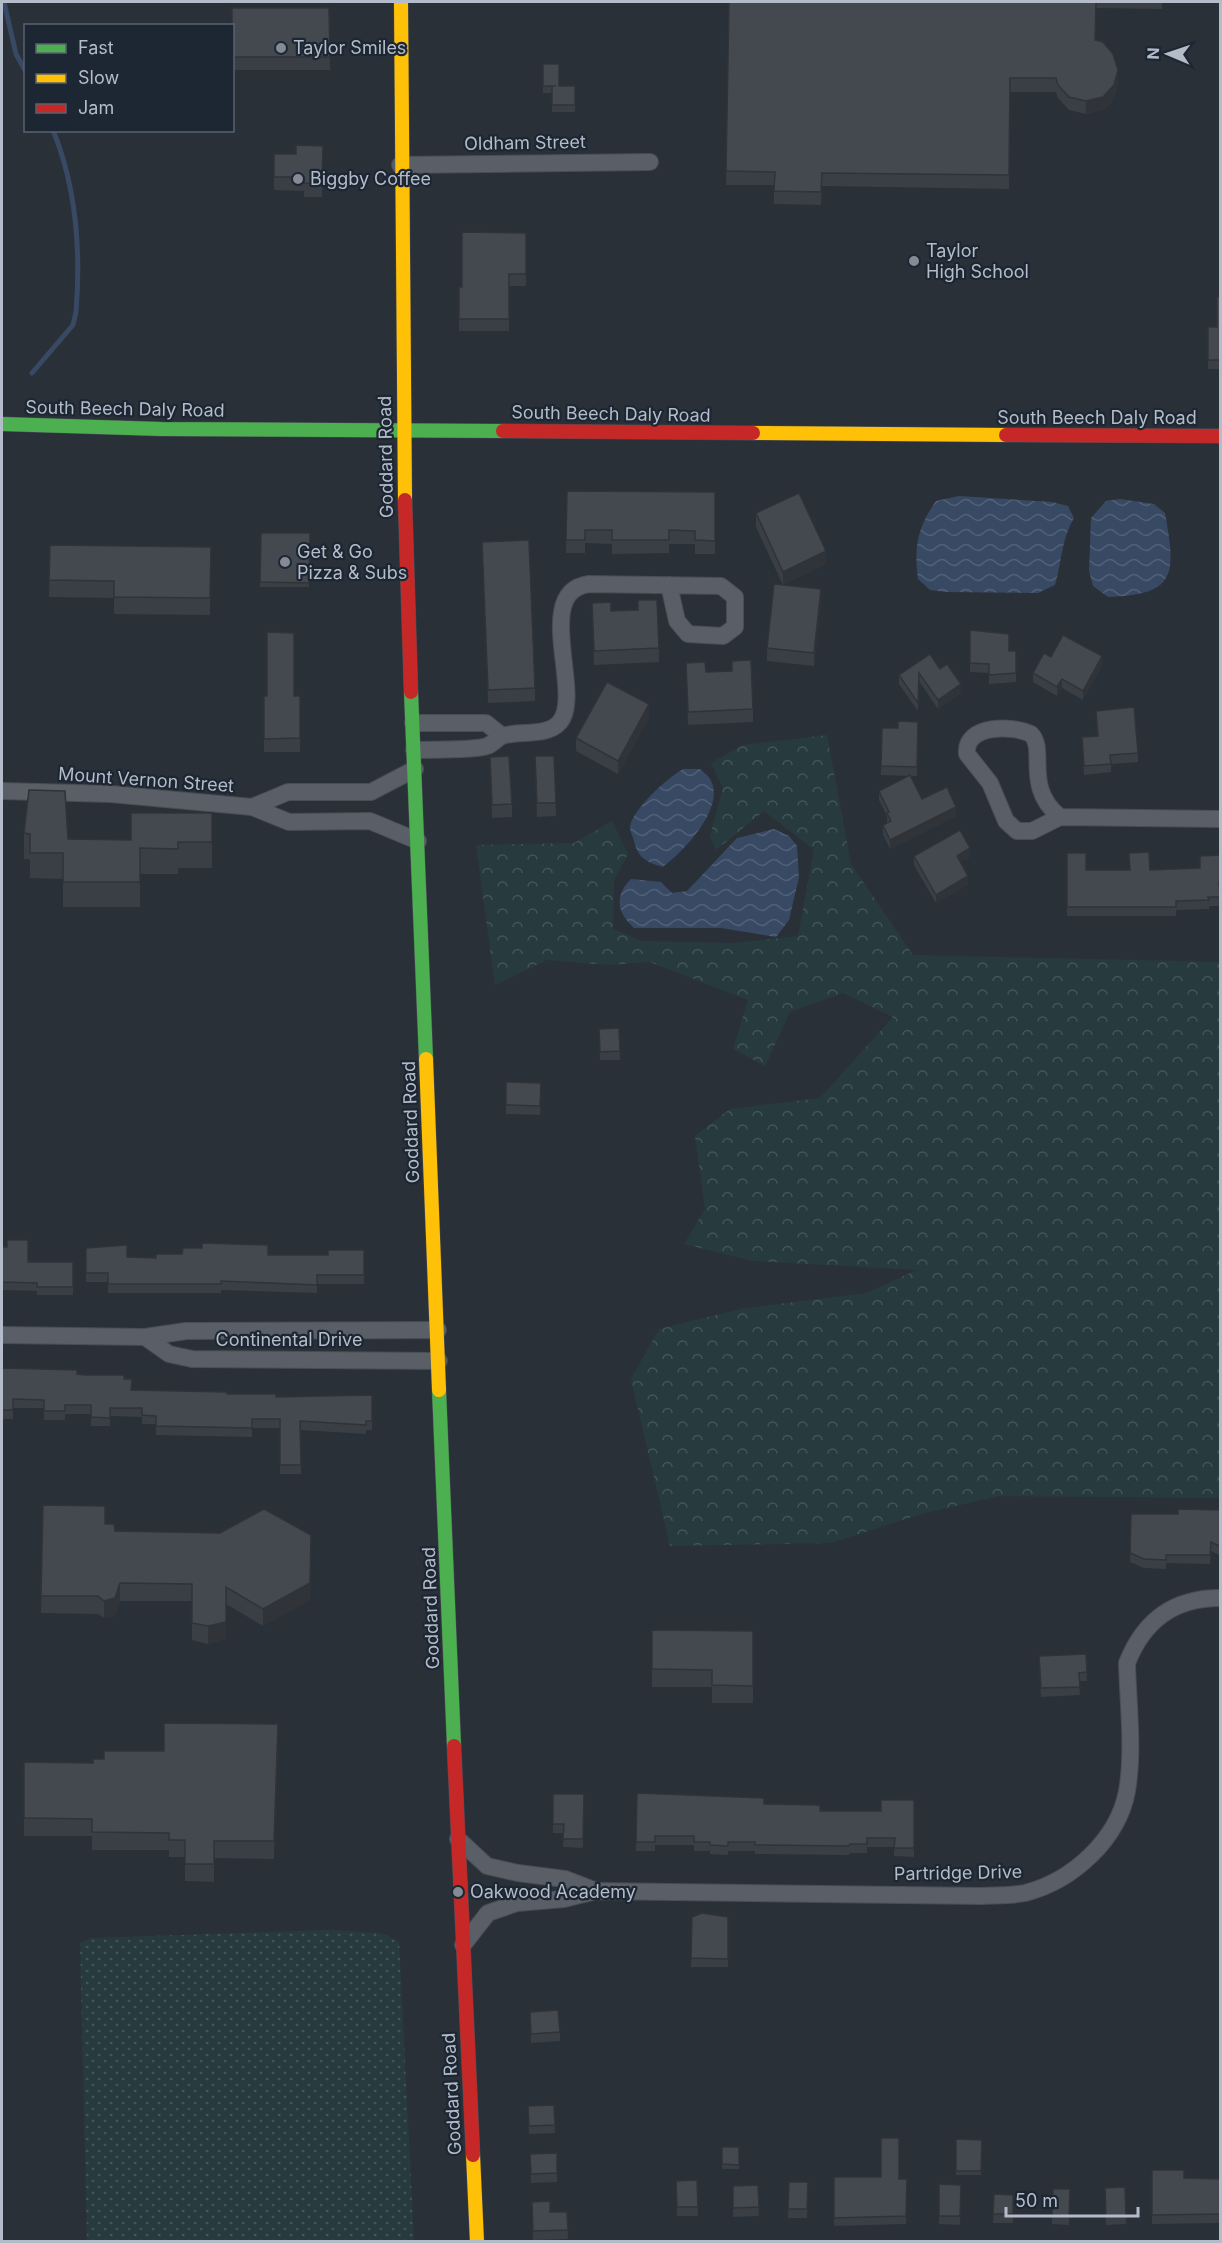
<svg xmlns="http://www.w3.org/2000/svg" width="1222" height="2243" viewBox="0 0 1222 2243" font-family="Inter,sans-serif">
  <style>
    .grass { fill: url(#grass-dots) }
    .forest { fill: url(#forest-crowns) }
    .water { fill: url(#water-waves) }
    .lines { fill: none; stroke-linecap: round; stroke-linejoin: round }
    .stream { stroke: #384963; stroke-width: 5 }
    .street-casing { stroke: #484c53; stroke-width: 18 }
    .fast-casing { stroke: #484c53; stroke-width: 15 }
    .slow-casing { stroke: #484c53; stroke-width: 15 }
    .jam-casing { stroke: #484c53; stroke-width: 15 }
    .street { stroke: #5a5e66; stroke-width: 16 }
    .fast { stroke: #4caf50; stroke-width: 14 }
    .slow { stroke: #ffc107; stroke-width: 14 }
    .jam { stroke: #c62828; stroke-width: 14 }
    .wall { fill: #3a3f45 }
    .shaded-wall { fill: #303338 }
    .building { fill: #444950; stroke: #303338; stroke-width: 1.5 }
    .poi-dot { fill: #848b96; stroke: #1d2633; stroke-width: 2 }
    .labels { text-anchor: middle; stroke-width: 4.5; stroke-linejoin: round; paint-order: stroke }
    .poi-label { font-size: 18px; fill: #b4bcc9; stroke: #1d2633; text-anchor: start }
    .street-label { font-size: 18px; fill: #b4bcc9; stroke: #1d2633 }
  </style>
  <defs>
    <pattern id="grass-dots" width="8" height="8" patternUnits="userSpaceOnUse" patternTransform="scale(1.5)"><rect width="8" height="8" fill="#273a3e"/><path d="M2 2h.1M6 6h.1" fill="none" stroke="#445559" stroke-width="1.8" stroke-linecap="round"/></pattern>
    <pattern id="forest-crowns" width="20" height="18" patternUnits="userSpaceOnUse" patternTransform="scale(1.5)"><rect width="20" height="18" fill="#273a3e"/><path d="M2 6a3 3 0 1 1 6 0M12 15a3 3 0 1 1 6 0" fill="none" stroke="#445559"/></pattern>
    <pattern id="water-waves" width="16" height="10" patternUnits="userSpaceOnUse" patternTransform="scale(1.5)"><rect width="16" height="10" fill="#384963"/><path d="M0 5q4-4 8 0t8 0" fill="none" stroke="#526178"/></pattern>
  </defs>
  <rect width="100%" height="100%" fill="#2a3038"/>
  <path class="grass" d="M329,1930L380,1933L399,1941L414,2241H87L80,1943L90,1938Z"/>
  <path class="forest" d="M827,735L851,864L913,955L1220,962V1498L999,1496L921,1514L831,1543L670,1546L631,1379L659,1329L745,1308L866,1293L917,1270L752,1261L684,1244L705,1209L695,1136L730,1109L820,1098L893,1017L843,993L790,1012L765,1066L733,1049L748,1000L650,962L608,965L547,960L495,985L476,845L574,843L612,821L628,854L614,880L613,929L642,941L735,943L798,936L814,850L764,811L716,850L710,836L723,788L711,763L743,745Z"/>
  <g class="water">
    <path d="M959,496L1052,502L1068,506L1074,518C1061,540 1062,562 1055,585L1038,593L946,592L930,590L918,579C914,547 917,528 936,501Z"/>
    <path d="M1120,499L1154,504L1165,513C1176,574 1177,595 1108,597L1093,586L1089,571L1091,518L1106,501Z"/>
    <path d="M683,769H700C703,772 708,775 710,779C727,807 683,852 663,867C646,862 638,858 634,841C633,836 630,832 630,827C632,810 667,778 683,769Z"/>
    <path d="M774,829L789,836L797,846L799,877L789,920L776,937L721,928H634C617,913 614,896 631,879L661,882L672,893L687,891L737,838Z"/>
  </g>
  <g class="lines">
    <g class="stream">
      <path d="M4,2L16,54L26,72"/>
      <path d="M32,373L73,325L76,312C81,250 77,189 53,130"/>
    </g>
    <defs>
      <g id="street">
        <path d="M400,165L650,162"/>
        <path d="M413,723H486L502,736"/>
        <path d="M414,750C431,749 473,751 487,746C493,744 497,738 502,736C519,730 546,737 559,723C585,696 531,592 589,584L721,586L735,597V627L723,636L688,634L677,621L669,585"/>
        <path d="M415,769L371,792H288L252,807L289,822L370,821L418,841"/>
        <path d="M2,791L111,794L252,807"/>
        <path d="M1060,817C1023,787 1047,750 1031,734C1013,725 964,724 967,754L990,783L1006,821L1017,831H1032L1060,817L1220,819"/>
        <path d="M2,1335L145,1337L186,1331L438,1330"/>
        <path d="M145,1337L169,1354L192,1359L439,1361"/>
        <path d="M458,1839L487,1866L518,1873L565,1879L596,1891"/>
        <path d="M463,1945L488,1913L517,1903L564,1899L596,1891L980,1896C995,1895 1011,1896 1025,1893C1072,1881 1118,1840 1127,1791C1134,1750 1128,1704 1127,1663C1144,1620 1174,1598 1220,1598"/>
      </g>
      <g id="fast">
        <path d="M2,424L161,429L503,431"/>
        <path d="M411,692L426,1059"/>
        <path d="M439,1390L454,1746"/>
      </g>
      <g id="slow">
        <path d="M401,2L405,500"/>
        <path d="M753,433L1006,435"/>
        <path d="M426,1059L439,1390"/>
        <path d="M473,2155L477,2242"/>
      </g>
      <g id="jam">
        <path d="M503,431L753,433"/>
        <path d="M1006,435L1220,436"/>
        <path d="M405,500L411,692"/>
        <path d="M454,1746L473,2155"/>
      </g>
    </defs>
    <use href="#street" class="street-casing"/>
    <use href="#fast" class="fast-casing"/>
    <use href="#slow" class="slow-casing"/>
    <use href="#jam" class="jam-casing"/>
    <use href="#street" class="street"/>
    <use href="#fast" class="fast"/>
    <use href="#slow" class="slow"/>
    <use href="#jam" class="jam"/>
  </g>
  <g class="wall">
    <path d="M729,2H1162V9L1096,8L1095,40L1118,83L1114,99L1103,110L1086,114L1069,110L1058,98L1056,92H1010L1009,189L822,186L821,205L774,204V185H726Z"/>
    <path d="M232,8H329L330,70H232Z"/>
    <path d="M543,64L559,86H575V112H552V93H543Z"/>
    <path d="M323,146L322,197H304V191L274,190V154H296Z"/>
    <path d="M526,233V286H509V331H459V287H462Z"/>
    <path d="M1221,297V369H1208V327H1217Z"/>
    <path d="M567,491L715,492V554H695V544H669V553L612,554V544L585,543V553H566Z"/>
    <path d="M756,513L826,564L783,585L756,527Z"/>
    <path d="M261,533H310L309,587H260Z"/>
    <path d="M482,542L535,688V701L488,703Z"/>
    <path d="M50,545L211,547L210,615L114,614V598L49,597Z"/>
    <path d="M638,600L659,648V662L594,665L592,603L611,611L638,610Z"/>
    <path d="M821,602L814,666L767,661V648Z"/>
    <path d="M970,630L1009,651H1016V682L989,684V673L970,672Z"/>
    <path d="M1051,657L1102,665L1083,700L1062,688L1057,696L1033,682V673Z"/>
    <path d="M686,663L753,709V722L688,725Z"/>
    <path d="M940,669L961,693L938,709L919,681L918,711L899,684V675Z"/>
    <rect x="264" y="696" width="36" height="56"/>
    <path d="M1096,711L1138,753V762L1111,764V772L1084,775L1082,737L1097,736Z"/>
    <path d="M649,718L618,774L576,751V738Z"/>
    <path d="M918,722L917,776H911L922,799L956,816L890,849L883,834V825L887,823V816L879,800V791L909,776L881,775L882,728H898Z"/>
    <path d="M554,756L556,816L537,817L535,770Z"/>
    <path d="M490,770L512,804V817L492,818Z"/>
    <path d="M29,790L68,839L131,840L212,813V868H178V874H140V907H63V879L30,878V859H24V833Z"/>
    <path d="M1067,853L1086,870H1150L1200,868L1221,855L1220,906H1209V909L1176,910V916H1067Z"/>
    <path d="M914,856L970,857L960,862L968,885L936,903L914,865Z"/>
    <path d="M619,1028L620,1060H600L599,1029Z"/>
    <path d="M506,1082L541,1083L540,1115L506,1114Z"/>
    <path d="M2,1247L28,1262H73V1295H37V1291L2,1290Z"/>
    <path d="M86,1248L127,1257L156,1258L182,1254L202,1248L268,1255H328L364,1250V1284H317V1293L221,1290V1293H108V1282H86Z"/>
    <path d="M2,1368L77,1374L124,1379L132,1390L276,1397L372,1395V1430H366V1434L301,1430V1474H280V1428H252V1437L156,1435V1424H142V1417L110,1416V1426H91V1414H65V1420H44V1408H13V1419H2Z"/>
    <path d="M43,1505L105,1524L115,1531L311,1553L310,1600L263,1626L226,1604V1639L208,1644L192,1640V1601H120L115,1616L104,1618L98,1614L41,1613Z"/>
    <path d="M1221,1510V1556L1211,1551L1210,1564L1166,1563V1569L1144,1568L1130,1562L1131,1514H1178Z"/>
    <path d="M652,1630L753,1631V1703H712V1687H652Z"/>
    <path d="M1086,1654L1087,1681H1079L1080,1695L1041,1697L1039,1665Z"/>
    <path d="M278,1742L274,1859L214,1858V1882L185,1881V1857H169V1850H92V1836H24V1762L93,1763L104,1759L164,1751Z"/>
    <path d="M637,1793L764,1804L820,1811H881L914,1800V1857L894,1856V1847H867V1853H850L849,1855L755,1854V1851H728V1855L710,1854V1851H694V1845H655V1851H636Z"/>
    <path d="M553,1794H584L583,1848L563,1847L564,1833H553Z"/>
    <path d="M692,1917H728V1967H691Z"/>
    <path d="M530,2012L560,2032V2041L531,2043Z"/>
    <path d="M554,2105L555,2133L529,2134L528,2106Z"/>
    <path d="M956,2139L982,2140L981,2175H956Z"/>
    <rect x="722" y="2147" width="17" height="22"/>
    <path d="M557,2153V2182L531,2183L530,2154Z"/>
    <path d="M1152,2170L1184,2178L1221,2179V2223L1152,2224Z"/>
    <path d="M834,2177L907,2179L906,2224L834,2226Z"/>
    <path d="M697,2180L698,2216H677L676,2181Z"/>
    <path d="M789,2182H808L807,2218H788Z"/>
    <path d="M939,2184L961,2185L960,2225L939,2224Z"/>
    <path d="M758,2185L759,2216L733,2217V2186Z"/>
    <path d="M1125,2187L1126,2224L1106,2225L1105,2188Z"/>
    <path d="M1053,2189H1070L1069,2225L1052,2224Z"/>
    <path d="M994,2194L1013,2195V2223H993Z"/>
    <path d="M532,2211L550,2212H567L568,2239L533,2240Z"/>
  </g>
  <g class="shaded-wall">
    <path d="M1118,70V83L1114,99L1103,110L1086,114V101Z"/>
    <path d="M826,551V564L783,585V572Z"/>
    <path d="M821,589V602L814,666V653Z"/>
    <path d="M1102,656V665L1083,700V691Z"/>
    <path d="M1062,679V688L1057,696V687Z"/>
    <path d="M961,684V693L938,709V700Z"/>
    <path d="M649,704V718L618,774V761Z"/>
    <path d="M956,807V816L890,849V840Z"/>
    <path d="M970,848V857L957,864V856Z"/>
    <path d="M968,876V885L936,903V895Z"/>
    <path d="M311,1553L310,1600L263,1626V1609Z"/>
    <path d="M120,1583V1601L115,1616L104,1618V1601Z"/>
    <path d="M226,1622V1639L208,1644V1626Z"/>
    <path d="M278,1724V1742L274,1859V1841Z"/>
  </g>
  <g class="building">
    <path d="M729,2H1096L1095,40L1103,42L1113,54L1118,70L1114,85L1103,97L1086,101L1069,97L1058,85L1056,78H1010L1009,175L822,173L821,192L774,191L775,172L726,171Z"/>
    <path d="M232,8H329L330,57H232Z"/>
    <path d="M543,64H559V86H575V105H552V86H556H543Z"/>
    <path d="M296,145L323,146L322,184L304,183V177H274V154H296Z"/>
    <path d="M462,232L526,233V274H509V319H459V287H462Z"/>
    <path d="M1217,297H1221V360H1208V327H1217Z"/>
    <path d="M567,491L715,492V541L695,540V531L669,530V540H612V530H585V540H566Z"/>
    <path d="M799,493L826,551L783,572L756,513Z"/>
    <path d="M261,533H310L309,583L260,582Z"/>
    <path d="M529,540L535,688L488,690L482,542Z"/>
    <path d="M50,545L211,547L210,598L114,597V581L49,580Z"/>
    <path d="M774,584L821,589L814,653L767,648Z"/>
    <path d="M638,600H657L659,648L594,651L592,603L611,602V611L638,610Z"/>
    <path d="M970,630L1009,634V651H1016V673L989,675V664L970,663Z"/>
    <path d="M267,632L294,633V696H300V738L264,739V696H267Z"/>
    <path d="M1063,635L1102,656L1083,691L1062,679L1057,687L1033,673L1044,653L1051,657Z"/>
    <path d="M930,654L940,669L947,664L961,684L938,700L919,673L918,703L899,675Z"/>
    <path d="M751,660L753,709L688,712L686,663L705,662L706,672L732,671V661Z"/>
    <path d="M607,682L649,704L618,761L576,738Z"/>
    <path d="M1134,707L1138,753L1110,755L1111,764L1084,766L1082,737L1098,736L1096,711Z"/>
    <path d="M898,721L918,722L917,767L881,766L882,728H898Z"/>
    <path d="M509,756L512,804L492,805L490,757Z"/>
    <path d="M535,756H554L556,803H537Z"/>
    <path d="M910,775L922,799L947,787L956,807L890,840L883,825L891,821L887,813L889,812L879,791Z"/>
    <path d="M29,790L65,791L68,839L131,840V813H212V842H178V849L140,848V882H63V853H30V834L24,833Z"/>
    <path d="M960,830L970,848L957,856L968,876L936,895L914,856Z"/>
    <path d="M1149,852L1150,870L1200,868V856L1221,855V882H1219L1220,897H1208L1209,900L1176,901V907H1067V853H1086V870H1130L1129,853Z"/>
    <path d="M619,1028L620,1051L600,1052L599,1029Z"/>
    <path d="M506,1082L541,1083L540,1106L506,1105Z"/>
    <path d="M7,1240H28V1262H73V1287H37V1283L2,1282V1247H7Z"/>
    <path d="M202,1243L268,1245V1255H328V1250H364V1275H317V1285L221,1281V1284H108V1273H86V1248L127,1245V1257L156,1258V1254H182L183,1248H202Z"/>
    <path d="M2,1368L77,1370V1374L85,1375H124V1379H132L131,1390L227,1392V1394H276V1397L372,1395V1421H366V1425L300,1421L301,1465H280V1419H252V1428L156,1426V1416L142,1415V1408H110V1418L91,1417V1405H65V1411H44V1400L13,1399V1410H2Z"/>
    <path d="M43,1505L105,1506V1524H114L115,1531L220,1533L264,1509L311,1535L310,1583L263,1609L226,1587V1622L208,1626L192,1623V1584L120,1583L115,1598L104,1601L98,1596H41Z"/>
    <path d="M1178,1509L1221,1510V1547L1211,1542L1210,1555H1166V1560L1144,1559L1130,1553L1131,1514H1178Z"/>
    <path d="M652,1630L753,1631V1686L712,1685V1670L652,1669Z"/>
    <path d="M1086,1654L1087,1672L1079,1673L1080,1687L1041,1688L1039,1656Z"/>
    <path d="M164,1723L278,1724L274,1841H214V1864H185V1840H169V1833L92,1832V1819L24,1818V1762L93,1763V1759H104V1751H164Z"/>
    <path d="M637,1793L764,1798V1804L820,1805V1811H881V1800H914V1848H894L895,1838H867V1844H850L849,1846L755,1845V1842H728V1846L710,1845V1842H694V1836H655V1842H636Z"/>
    <path d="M553,1794H584L583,1839H563L564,1824H553Z"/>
    <path d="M702,1913L728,1917V1959L691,1958L692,1917Z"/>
    <path d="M558,2010L560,2032L531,2034L530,2012Z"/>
    <path d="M554,2105L555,2125L529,2126L528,2106Z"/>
    <path d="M881,2138H899V2179H907L906,2216L834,2218V2177H881Z"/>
    <path d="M956,2139L982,2140L981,2171H956Z"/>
    <path d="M722,2147H739V2165L722,2164Z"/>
    <path d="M557,2153V2173L531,2174L530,2154Z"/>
    <path d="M1152,2170H1184V2178L1221,2179V2214L1152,2215Z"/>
    <path d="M697,2180L698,2207H677L676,2181Z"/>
    <path d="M789,2182H808L807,2209H788Z"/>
    <path d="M939,2184L961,2185L960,2216H939Z"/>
    <path d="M758,2185L759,2207L733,2208V2186Z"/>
    <path d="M1125,2187L1126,2216H1106L1105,2188Z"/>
    <path d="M1053,2189H1070L1069,2216L1052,2215Z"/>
    <path d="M994,2194L1013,2195V2214H993Z"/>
    <path d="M550,2201V2212H567L568,2230L533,2231L532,2202Z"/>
  </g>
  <g class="poi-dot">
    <circle cx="281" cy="48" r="6"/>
    <circle cx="298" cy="179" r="6"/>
    <circle cx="914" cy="261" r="6"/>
    <circle cx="285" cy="562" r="6"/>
    <circle cx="458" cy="1892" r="6"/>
  </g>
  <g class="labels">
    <g class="poi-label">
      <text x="293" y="54">Taylor Smiles</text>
      <text x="310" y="185">Biggby Coffee</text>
      <text x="926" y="257">Taylor<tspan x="926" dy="21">High School</tspan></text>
      <text x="297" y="558">Get &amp; Go<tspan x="297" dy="21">Pizza &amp; Subs</tspan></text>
      <text x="470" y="1898">Oakwood Academy</text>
    </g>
    <g class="street-label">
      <text transform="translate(525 143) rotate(-1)" y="6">Oldham Street</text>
      <text transform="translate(125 409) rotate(1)" y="6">South Beech Daly Road</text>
      <text transform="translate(611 414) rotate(1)" y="6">South Beech Daly Road</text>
      <text x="1097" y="424">South Beech Daly Road</text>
      <text transform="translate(386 457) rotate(-91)" y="6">Goddard Road</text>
      <text transform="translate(146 780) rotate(4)" y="6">Mount Vernon Street</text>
      <text transform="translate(411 1122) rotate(-92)" y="6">Goddard Road</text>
      <text x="289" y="1346">Continental Drive</text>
      <text transform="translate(431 1608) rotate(-92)" y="6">Goddard Road</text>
      <text transform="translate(958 1873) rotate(-1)" y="6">Partridge Drive</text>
      <text transform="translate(452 2094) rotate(-93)" y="6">Goddard Road</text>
    </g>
  </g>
  <rect width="1222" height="2243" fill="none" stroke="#b4bcc9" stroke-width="6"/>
  <rect x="24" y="24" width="210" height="108" fill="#1d2633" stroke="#59626f" stroke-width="1.5"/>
  <rect x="36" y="44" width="30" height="9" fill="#4caf50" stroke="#59626f" stroke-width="1.5"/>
  <text x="78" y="54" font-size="18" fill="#b4bcc9">Fast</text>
  <rect x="36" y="74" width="30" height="9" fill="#ffc107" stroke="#59626f" stroke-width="1.5"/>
  <text x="78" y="84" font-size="18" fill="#b4bcc9">Slow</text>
  <rect x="36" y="104" width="30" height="9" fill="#c62828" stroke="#59626f" stroke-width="1.5"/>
  <text x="78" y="114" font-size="18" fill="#b4bcc9">Jam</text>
  <g transform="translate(1168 54) rotate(272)" stroke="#1d2633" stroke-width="4.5" paint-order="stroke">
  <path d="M0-4.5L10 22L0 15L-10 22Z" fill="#b4bcc9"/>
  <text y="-9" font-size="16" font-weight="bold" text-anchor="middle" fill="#b4bcc9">N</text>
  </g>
  <path d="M1006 2207v9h132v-9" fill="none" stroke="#b4bcc9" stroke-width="3"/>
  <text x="1015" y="2207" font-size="18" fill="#b4bcc9" stroke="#1d2633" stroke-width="4.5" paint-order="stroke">50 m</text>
</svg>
